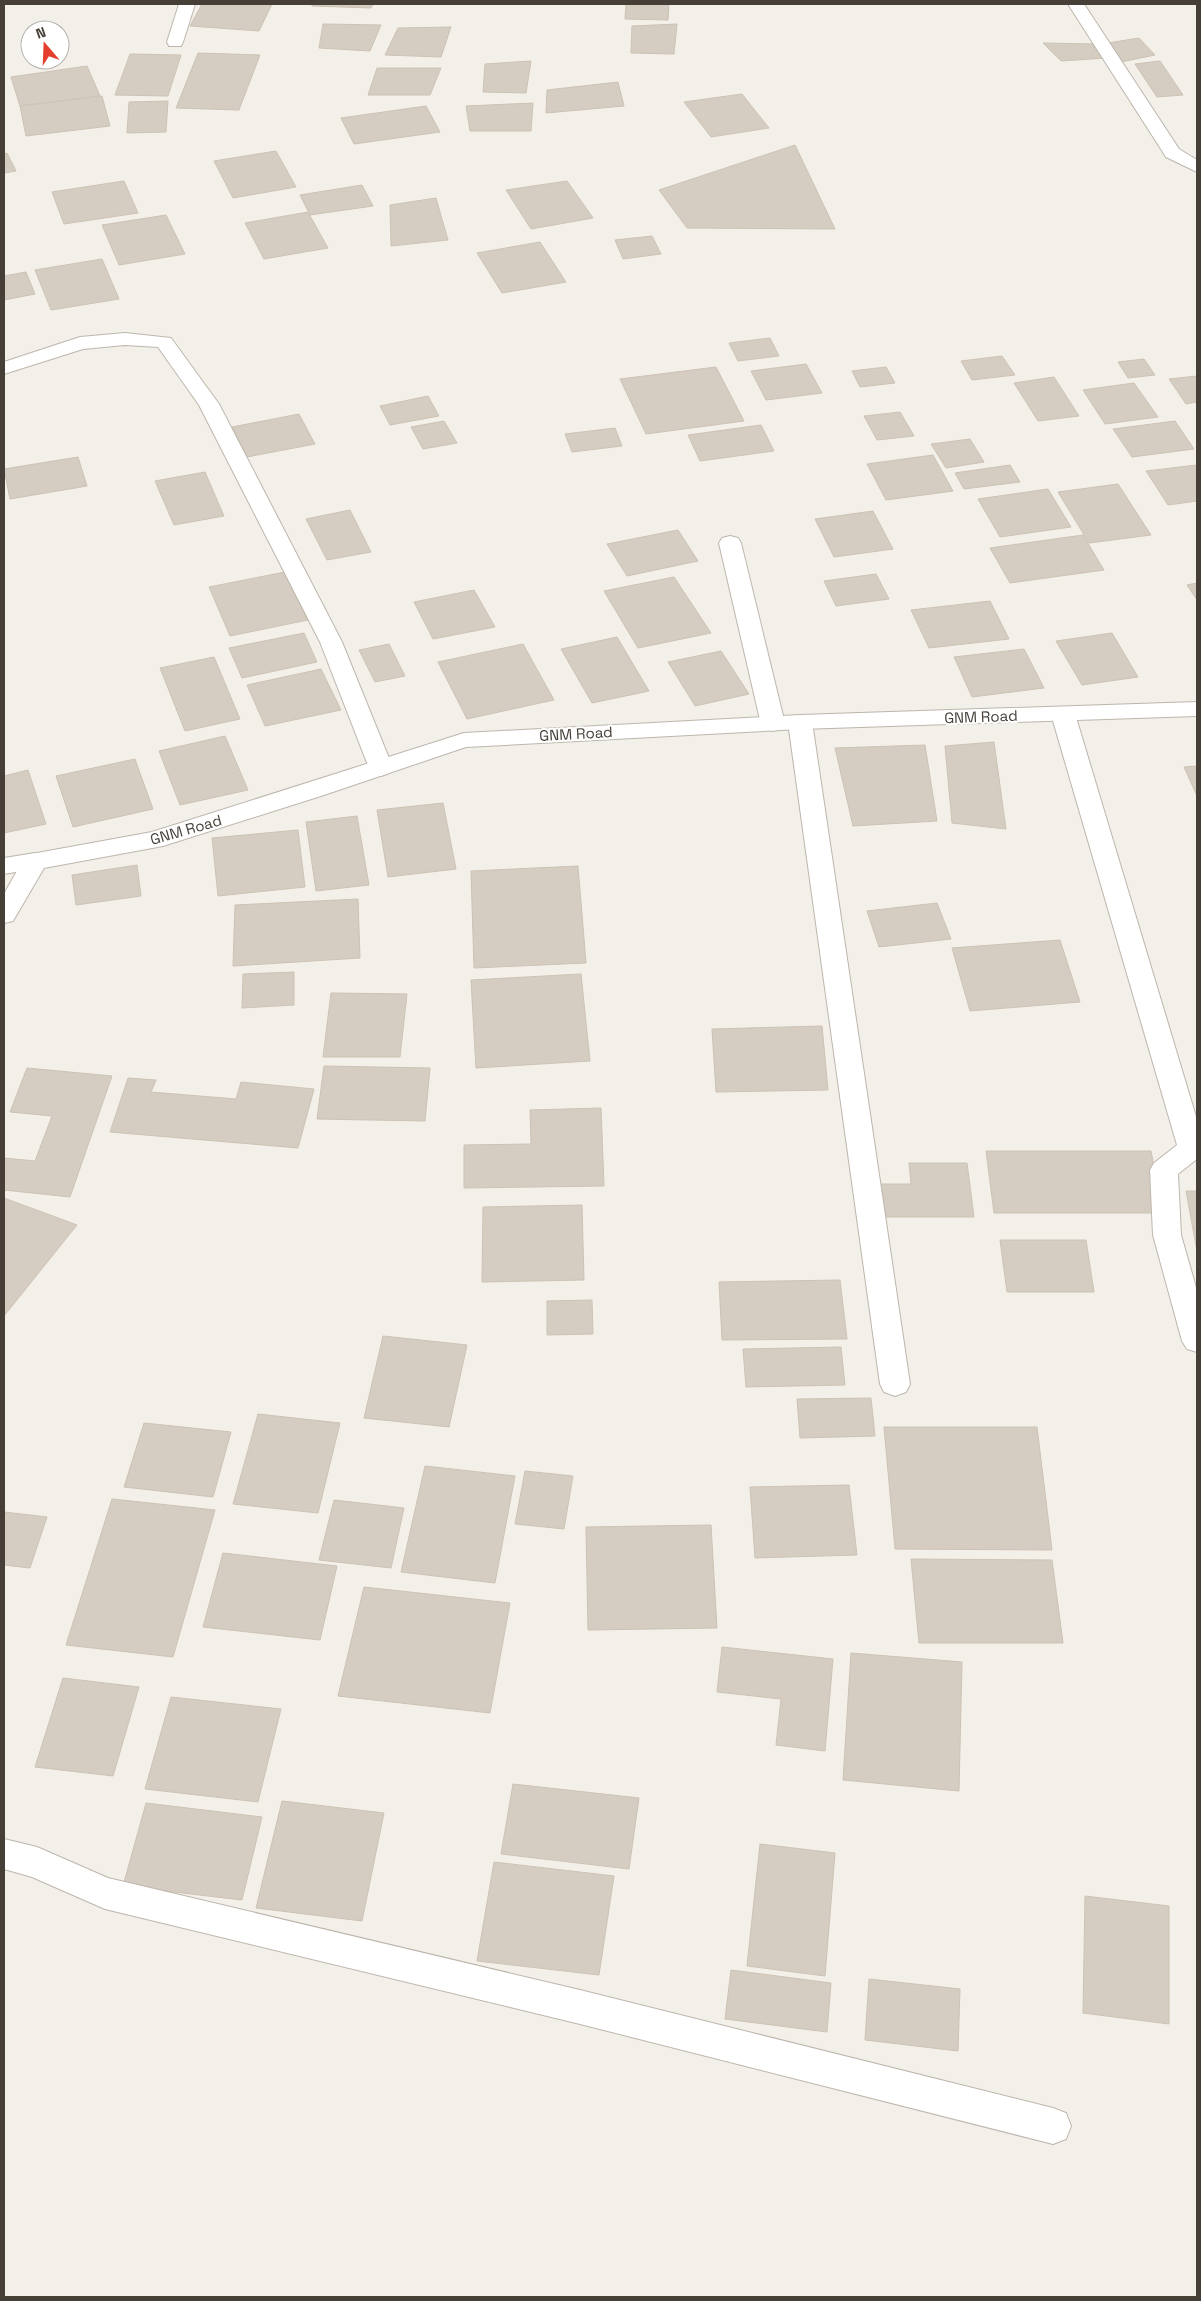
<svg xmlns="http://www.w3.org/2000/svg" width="1201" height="2301" viewBox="0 0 1201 2301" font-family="'Space Grotesk',sans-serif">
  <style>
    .building { fill: #d6cdc2; stroke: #cdc2b3 }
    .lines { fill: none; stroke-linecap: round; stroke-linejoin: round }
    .minor-casing { stroke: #bdb6ac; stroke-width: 2 }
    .tertiary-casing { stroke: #bdb6ac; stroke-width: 2 }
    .minor { fill: #fff; fill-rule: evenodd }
    .tertiary { fill: #fff; fill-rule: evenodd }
    .labels { text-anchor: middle; stroke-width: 4; stroke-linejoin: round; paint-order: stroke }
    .street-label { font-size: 15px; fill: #463f38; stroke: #fff }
  </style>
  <rect width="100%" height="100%" fill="#f3efe9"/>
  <g class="building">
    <path d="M202,4H272L259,31L190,26Z"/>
    <path d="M312,4H373L371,8L312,6Z"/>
    <path d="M626,4H669L668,20L625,19Z"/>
    <path d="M323,24L381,25L370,51L319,48Z"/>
    <path d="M677,24L674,54L631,53L632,26Z"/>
    <path d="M451,27L441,57L385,55L398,28Z"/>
    <path d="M1139,38L1155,55L1121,62L1108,43Z"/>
    <path d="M1043,43L1095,44L1107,58L1061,61Z"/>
    <path d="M198,53L260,55L239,110L176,108Z"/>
    <path d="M130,54L181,55L168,96L115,95Z"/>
    <path d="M531,61L526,93L483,92L485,64Z"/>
    <path d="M1160,61L1183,95L1157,97L1135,64Z"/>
    <path d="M87,66L100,96L20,106L11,77Z"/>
    <path d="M377,68H441L430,95H368Z"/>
    <path d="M618,82L624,106L546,113L547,90Z"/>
    <path d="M742,94L769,128L711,137L684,102Z"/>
    <path d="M102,96L110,126L26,136L20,106Z"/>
    <path d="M168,101L166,132L127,133L129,102Z"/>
    <path d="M533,103L531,131H470L466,106Z"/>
    <path d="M426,106L440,132L354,144L341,118Z"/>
    <path d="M795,145L835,229L687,228L659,190Z"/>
    <path d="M276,151L296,187L233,198L214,161Z"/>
    <path d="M7,153L16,171L4,173V154Z"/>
    <path d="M124,181L138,213L64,224L52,192Z"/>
    <path d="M567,181L593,218L531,229L506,190Z"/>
    <path d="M362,185L373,206L310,215L300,195Z"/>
    <path d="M436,198L448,240L391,246L390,205Z"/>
    <path d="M308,212L328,248L264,259L245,223Z"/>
    <path d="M166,215L185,254L119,265L102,225Z"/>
    <path d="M652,236L661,254L623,259L615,240Z"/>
    <path d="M540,242L566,282L502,293L477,253Z"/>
    <path d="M102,259L119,299L51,310L35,270Z"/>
    <path d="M26,272L35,294L4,300V276Z"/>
    <path d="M770,338L779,356L738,361L729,343Z"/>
    <path d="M1002,356L1015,375L972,380L961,361Z"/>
    <path d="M1144,359L1155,375L1128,378L1118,362Z"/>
    <path d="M806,364L822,393L766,400L751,371Z"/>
    <path d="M716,367L744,421L646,434L620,379Z"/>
    <path d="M886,367L895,383L860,387L852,371Z"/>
    <path d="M1197,376V402L1186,404L1169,379Z"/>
    <path d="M1054,377L1079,416L1038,421L1014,383Z"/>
    <path d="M1134,383L1158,417L1105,424L1083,390Z"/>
    <path d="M428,396L439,416L390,425L380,406Z"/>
    <path d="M900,412L914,436L877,440L864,416Z"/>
    <path d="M299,414L315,444L247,457L232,427Z"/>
    <path d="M444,421L457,443L423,449L411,427Z"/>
    <path d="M1175,421L1194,449L1132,457L1113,429Z"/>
    <path d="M761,425L774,451L700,461L688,435Z"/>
    <path d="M615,428L622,446L572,452L565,434Z"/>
    <path d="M970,439L984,462L946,468L931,444Z"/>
    <path d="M933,455L953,491L886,500L867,464Z"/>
    <path d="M78,457L87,486L10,499L4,469Z"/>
    <path d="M1010,465L1020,482L964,489L955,473Z"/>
    <path d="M1197,465V501L1168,505L1146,471Z"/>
    <path d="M205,472L224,516L174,525L155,481Z"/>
    <path d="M1118,484L1151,535L1089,543L1058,492Z"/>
    <path d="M1048,489L1071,527L1000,537L978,499Z"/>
    <path d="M350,510L371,552L327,560L306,519Z"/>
    <path d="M873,511L893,549L834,557L815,519Z"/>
    <path d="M678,530L698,561L627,576L607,544Z"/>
    <path d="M1083,535L1104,570L1010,583L990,548Z"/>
    <path d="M285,572L308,620L230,636L209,587Z"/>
    <path d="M876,574L889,599L836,606L824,581Z"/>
    <path d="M674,577L711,633L638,648L604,591Z"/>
    <path d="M1197,583V600L1187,585Z"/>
    <path d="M474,590L495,627L433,639L414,602Z"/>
    <path d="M990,601L1009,639L929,648L911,610Z"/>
    <path d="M304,633L317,662L242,678L229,648Z"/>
    <path d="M1112,633L1138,677L1082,685L1056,641Z"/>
    <path d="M617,637L649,691L592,703L561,649Z"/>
    <path d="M389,644L405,676L375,682L359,650Z"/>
    <path d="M523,644L554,700L467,719L438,662Z"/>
    <path d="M1024,649L1044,688L972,697L954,657Z"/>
    <path d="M721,651L749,694L695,706L668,662Z"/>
    <path d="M214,657L240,719L185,731L160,668Z"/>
    <path d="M321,669L341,710L265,726L247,685Z"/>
    <path d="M225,736L248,790L180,805L159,751Z"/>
    <path d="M994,742L1006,829L952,823L945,746Z"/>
    <path d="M925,745L937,821L853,826L835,748Z"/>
    <path d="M135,759L153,809L73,827L56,776Z"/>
    <path d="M1197,766V796L1184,767Z"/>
    <path d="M28,770L46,824L4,833V776Z"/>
    <path d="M443,803L456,869L388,877L377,810Z"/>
    <path d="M357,816L369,885L316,891L306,822Z"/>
    <path d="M298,830L305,887L218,896L212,838Z"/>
    <path d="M137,865L141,896L76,905L72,875Z"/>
    <path d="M578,866L586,963L474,968L471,871Z"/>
    <path d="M358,899L360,958L233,966L235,905Z"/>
    <path d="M937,903L951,939L879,947L867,911Z"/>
    <path d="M1060,940L1080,1002L970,1011L952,948Z"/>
    <path d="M294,972V1005L242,1008L243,974Z"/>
    <path d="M581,974L590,1061L476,1068L471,980Z"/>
    <path d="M331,993L407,994L400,1057H323Z"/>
    <path d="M822,1026L828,1090L716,1092L712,1029Z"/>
    <path d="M324,1066L430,1068L425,1121L317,1119Z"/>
    <path d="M27,1068L112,1076L70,1197L4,1190V1158L35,1161L52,1116L10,1112Z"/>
    <path d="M128,1078L156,1080L151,1092L236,1099L241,1082L314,1089L298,1148L110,1132Z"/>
    <path d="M601,1108L604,1186L464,1188V1145L531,1144L530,1110Z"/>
    <path d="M986,1151H1151L1163,1213H994Z"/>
    <path d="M909,1163H967L974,1217H879L876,1184H911Z"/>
    <path d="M1186,1191H1197V1251Z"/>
    <path d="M4,1198L77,1225L4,1316Z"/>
    <path d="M582,1205L584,1280L482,1282L483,1207Z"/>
    <path d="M1000,1240H1086L1094,1292H1007Z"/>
    <path d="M840,1280L847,1339L722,1340L719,1282Z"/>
    <path d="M592,1300L593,1334L547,1335V1301Z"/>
    <path d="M383,1336L467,1345L449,1427L364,1418Z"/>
    <path d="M841,1347L845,1385L746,1387L743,1349Z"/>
    <path d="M871,1398L875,1436L800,1438L797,1399Z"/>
    <path d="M258,1414L340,1423L318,1513L233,1504Z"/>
    <path d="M144,1423L231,1432L213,1497L124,1487Z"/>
    <path d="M884,1427H1037L1052,1550L895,1549Z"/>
    <path d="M425,1466L515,1476L495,1583L401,1572Z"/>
    <path d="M525,1471L573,1476L564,1529L515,1524Z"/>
    <path d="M849,1485L857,1555L755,1558L750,1487Z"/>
    <path d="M112,1499L215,1510L173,1657L66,1645Z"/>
    <path d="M334,1500L404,1508L391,1568L319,1560Z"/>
    <path d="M4,1512L47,1517L30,1568L4,1565Z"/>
    <path d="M711,1525L717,1628L588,1630L586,1527Z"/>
    <path d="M223,1553L337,1566L320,1640L203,1627Z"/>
    <path d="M911,1559L1052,1560L1063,1643H919Z"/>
    <path d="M364,1587L510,1603L490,1713L338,1696Z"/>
    <path d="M722,1647L833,1659L825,1751L776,1745L781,1699L717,1692Z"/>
    <path d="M851,1653L962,1662L959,1791L843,1780Z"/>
    <path d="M63,1678L139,1687L113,1776L35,1767Z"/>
    <path d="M171,1697L281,1709L258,1802L145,1789Z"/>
    <path d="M513,1784L639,1798L629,1869L501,1854Z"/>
    <path d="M282,1801L384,1813L362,1921L256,1908Z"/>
    <path d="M146,1803L262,1817L242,1900L123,1886Z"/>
    <path d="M760,1844L835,1853L825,1976L747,1966Z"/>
    <path d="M494,1862L614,1876L599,1975L477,1961Z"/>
    <path d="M1085,1896L1169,1906V2024L1083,2013Z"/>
    <path d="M731,1970L831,1983L827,2032L725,2019Z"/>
    <path d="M869,1979L960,1989L958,2051L865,2040Z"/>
  </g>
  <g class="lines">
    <defs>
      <g id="minor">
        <path d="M179,4H195L183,42L181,46H169L167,42Z"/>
        <path d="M1068,4H1084L1179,149L1197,160V172L1166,157Z"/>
        <path d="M125,333L171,338L219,404L342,642L393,768L389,773L381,776L373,773L369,768L320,642L199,405L158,347L125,345L83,349L4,374V362L80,337Z"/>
        <path d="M730,536L738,538L741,543L785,724L781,729L773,731L765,729L761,724L719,543L722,538Z"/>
        <path d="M1063,707L1071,709L1075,714L1197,1120V1159L1178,1174L1181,1235L1197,1291V1352L1187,1349L1182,1341L1153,1235L1150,1170L1154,1163L1177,1145L1051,714L1055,709Z"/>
        <path d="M800,715L808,717L812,722L910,1384L906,1392L895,1396L884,1392L880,1384L788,722L792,717Z"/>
        <path d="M35,853L44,855L47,861L44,867L4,874V858Z"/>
        <path d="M4,1839L37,1847L108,1878L580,1990L1053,2108L1066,2113L1071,2126L1066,2139L1053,2144L580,2024L105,1909L32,1877L4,1869Z"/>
      </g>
      <path id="tertiary" d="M1197,702V716L800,729L466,747L321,796L163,846L44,868L13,921L4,923V894L26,855L152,832L464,733L800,715Z"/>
    </defs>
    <use href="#minor" class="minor-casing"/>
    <use href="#tertiary" class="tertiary-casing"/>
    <use href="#minor" class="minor"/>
    <use href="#tertiary" class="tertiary"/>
  </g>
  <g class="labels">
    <g class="street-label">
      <text transform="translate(981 717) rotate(-2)" y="5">GNM Road</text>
      <text transform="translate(576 734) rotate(-3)" y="5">GNM Road</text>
      <text transform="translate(186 830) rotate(-16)" y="5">GNM Road</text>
    </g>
  </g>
  <rect width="1201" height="2301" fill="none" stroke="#463f38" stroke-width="10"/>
  <g transform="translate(45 45) rotate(341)"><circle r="24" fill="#ffffff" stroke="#b5b2af"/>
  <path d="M0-4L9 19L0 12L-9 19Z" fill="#e53e2e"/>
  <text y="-8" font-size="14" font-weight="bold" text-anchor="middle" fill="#463f38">N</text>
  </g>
</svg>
